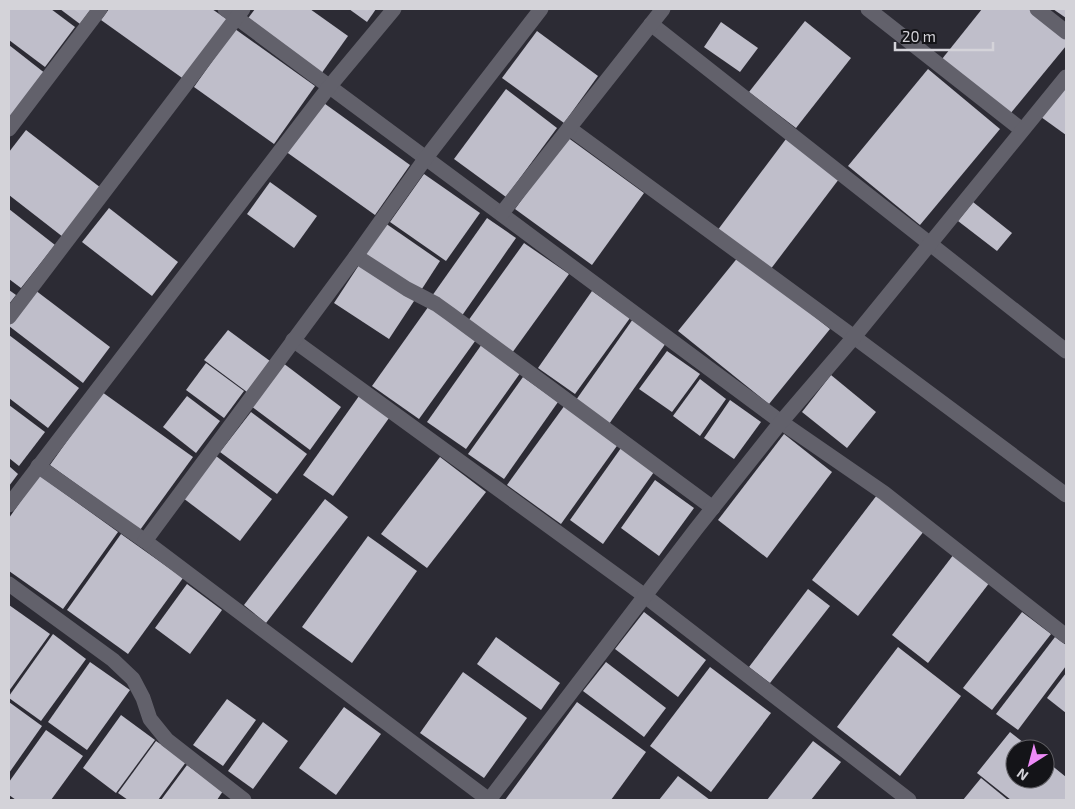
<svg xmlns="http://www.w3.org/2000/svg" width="1075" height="809" viewBox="0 0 1075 809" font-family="'Exo 2',sans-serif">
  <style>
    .building { fill: #bfbeca }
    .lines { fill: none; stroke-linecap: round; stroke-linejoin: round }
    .minor { stroke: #62616b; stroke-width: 15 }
  </style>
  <rect width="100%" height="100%" fill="#2c2b34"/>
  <g class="building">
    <path d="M9,9H51L75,27L45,67L9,40Z"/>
    <path d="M60,9H91L80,24Z"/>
    <path d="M109,9H212L228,20L185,80L101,20Z"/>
    <path d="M255,9H310L348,36L321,74L246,21Z"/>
    <path d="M349,9H376L367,22Z"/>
    <path d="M982,9H1030L1066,38V46L1010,114L942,59Z"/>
    <path d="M1053,9H1066V18Z"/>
    <path d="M805,21L851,58L796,128L749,92Z"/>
    <path d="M721,22L758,48L740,72L704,47Z"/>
    <path d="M235,29L315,86L274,144L194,87Z"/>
    <path d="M537,31L598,76L564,123L502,78Z"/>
    <path d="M9,45L46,74L9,118Z"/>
    <path d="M928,69L1000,129L920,225L848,166Z"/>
    <path d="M1066,83V135L1041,117Z"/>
    <path d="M506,89L557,128L506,197L454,159Z"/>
    <path d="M321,101L410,165L375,215L285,151Z"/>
    <path d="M26,130L101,188L63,237L9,195V152Z"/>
    <path d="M567,137L644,193L592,265L515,209Z"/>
    <path d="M786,139L839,179L770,270L717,231Z"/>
    <path d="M424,174L480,213L446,261L390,222Z"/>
    <path d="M270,182L317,216L294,248L247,214Z"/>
    <path d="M973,202L1012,233L997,251L958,221Z"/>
    <path d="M109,208L178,262L152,296L82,242Z"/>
    <path d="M9,209L55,245L21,288L9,279Z"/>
    <path d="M487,218L516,238L461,317L432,296Z"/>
    <path d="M385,223L440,261L418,295L362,257Z"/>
    <path d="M524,243L569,274L512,353L468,321Z"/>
    <path d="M739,256L830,329L769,404L678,331Z"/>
    <path d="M361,262L416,298L389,339L334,303Z"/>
    <path d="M9,290L16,295L9,304Z"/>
    <path d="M35,290L110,347L83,383L9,326V324Z"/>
    <path d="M592,291L630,318L575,394L538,368Z"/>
    <path d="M431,303L478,337L419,419L372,386Z"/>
    <path d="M633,319L666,343L609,424L576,400Z"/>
    <path d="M228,330L270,361L247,392L204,360Z"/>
    <path d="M9,335L79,388L48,428L9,398Z"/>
    <path d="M482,344L521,372L466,449L427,422Z"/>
    <path d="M667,351L700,374L672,412L639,389Z"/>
    <path d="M206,363L244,391L224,418L186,390Z"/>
    <path d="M283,363L341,407L310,450L251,406Z"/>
    <path d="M831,375L876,412L847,448L802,412Z"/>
    <path d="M523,377L558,402L504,479L468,454Z"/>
    <path d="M700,379L726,399L700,436L673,416Z"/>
    <path d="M102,392L193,457L140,530L50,465Z"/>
    <path d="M187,396L220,421L196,453L163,427Z"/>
    <path d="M359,396L389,418L333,496L303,475Z"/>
    <path d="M730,400L761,422L734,459L704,438Z"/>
    <path d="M9,405L45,432L19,466L9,458Z"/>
    <path d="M565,405L619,443L561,524L507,485Z"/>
    <path d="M251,412L307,454L277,494L220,452Z"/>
    <path d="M784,434L832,472L767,558L718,520Z"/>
    <path d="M621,448L654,472L603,544L570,520Z"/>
    <path d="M216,456L272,499L240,541L183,498Z"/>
    <path d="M440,457L486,492L427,568L381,534Z"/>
    <path d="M9,466L18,474L9,486Z"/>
    <path d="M39,475L118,532L63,609L9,571V518Z"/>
    <path d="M655,480L694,508L659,556L621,528Z"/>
    <path d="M877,495L924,531L858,616L812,580Z"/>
    <path d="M325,499L348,517L266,623L244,605Z"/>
    <path d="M121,534L183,578L128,654L67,610Z"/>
    <path d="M368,536L417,571L352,663L302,627Z"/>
    <path d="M954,554L990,582L928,663L892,635Z"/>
    <path d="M187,584L222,610L190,654L155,628Z"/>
    <path d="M808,589L830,606L770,683L749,667Z"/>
    <path d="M9,605L50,634L9,691Z"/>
    <path d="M644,612L706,660L678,697L615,649Z"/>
    <path d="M1022,612L1051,634L992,710L963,688Z"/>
    <path d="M53,634L86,659L41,721L9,698V696Z"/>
    <path d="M496,637L560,683L541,710L477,664Z"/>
    <path d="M1055,637L1066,645V666L1018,730L996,714Z"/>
    <path d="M898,647L961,696L900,776L837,727Z"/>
    <path d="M90,662L130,690L87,750L48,722Z"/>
    <path d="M606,662L666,708L644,737L583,691Z"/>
    <path d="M710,667L771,713L711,792L650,746Z"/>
    <path d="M463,672L527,718L484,778L420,733Z"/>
    <path d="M1066,673V713L1047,698Z"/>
    <path d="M227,699L256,720L223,766L193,745Z"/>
    <path d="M9,702L42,726L9,773Z"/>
    <path d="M577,702L646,752L611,800H505Z"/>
    <path d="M344,707L381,734L336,795L299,768Z"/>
    <path d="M121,715L155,740L116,793L83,768Z"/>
    <path d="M263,722L288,741L253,789L228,771Z"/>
    <path d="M46,730L83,756L51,800H16L9,795V782Z"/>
    <path d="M1010,732L1032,749H1015V779H1045V760L1066,777V800H1011L977,773Z"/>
    <path d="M156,741L186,762L158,800H128L118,793Z"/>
    <path d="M813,741L841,762L811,800H767Z"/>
    <path d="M187,765L223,791L217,800H161Z"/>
    <path d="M678,776L710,800H659Z"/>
    <path d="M981,778L1008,800H963Z"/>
  </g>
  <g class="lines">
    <g class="minor">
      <path d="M225,9L781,422L884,493L1066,636"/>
      <path d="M868,9L1022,130"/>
      <path d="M1037,9L1066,32"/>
      <path d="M651,24L1066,351"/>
      <path d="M569,128L854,337L1066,495"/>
      <path d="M9,129L100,9"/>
      <path d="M502,213L663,9"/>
      <path d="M356,256L407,289L436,304L450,314L713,508"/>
      <path d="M9,317L243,9"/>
      <path d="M293,340L645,596L909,800"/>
      <path d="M38,466L145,541L489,800L696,529L781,422L854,337L1066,77"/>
      <path d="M9,505L329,87L394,9"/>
      <path d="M145,541L356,256L425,159L541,9"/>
      <path d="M9,584L113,660L133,679L143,698L150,719L167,740L244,800"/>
    </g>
  </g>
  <rect width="1075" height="809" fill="none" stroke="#d4d3d9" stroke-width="20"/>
  <g transform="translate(1030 764) rotate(216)"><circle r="24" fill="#141418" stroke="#616065"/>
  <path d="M0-4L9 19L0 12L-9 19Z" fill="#ee8bf8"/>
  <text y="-8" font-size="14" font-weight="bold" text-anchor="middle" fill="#d4d3d9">N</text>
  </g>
  <path d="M895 42v8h98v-8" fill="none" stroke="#d4d3d9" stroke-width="2.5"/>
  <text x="902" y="42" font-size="15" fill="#d4d3d9" stroke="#141418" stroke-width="4" paint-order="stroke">20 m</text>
</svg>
